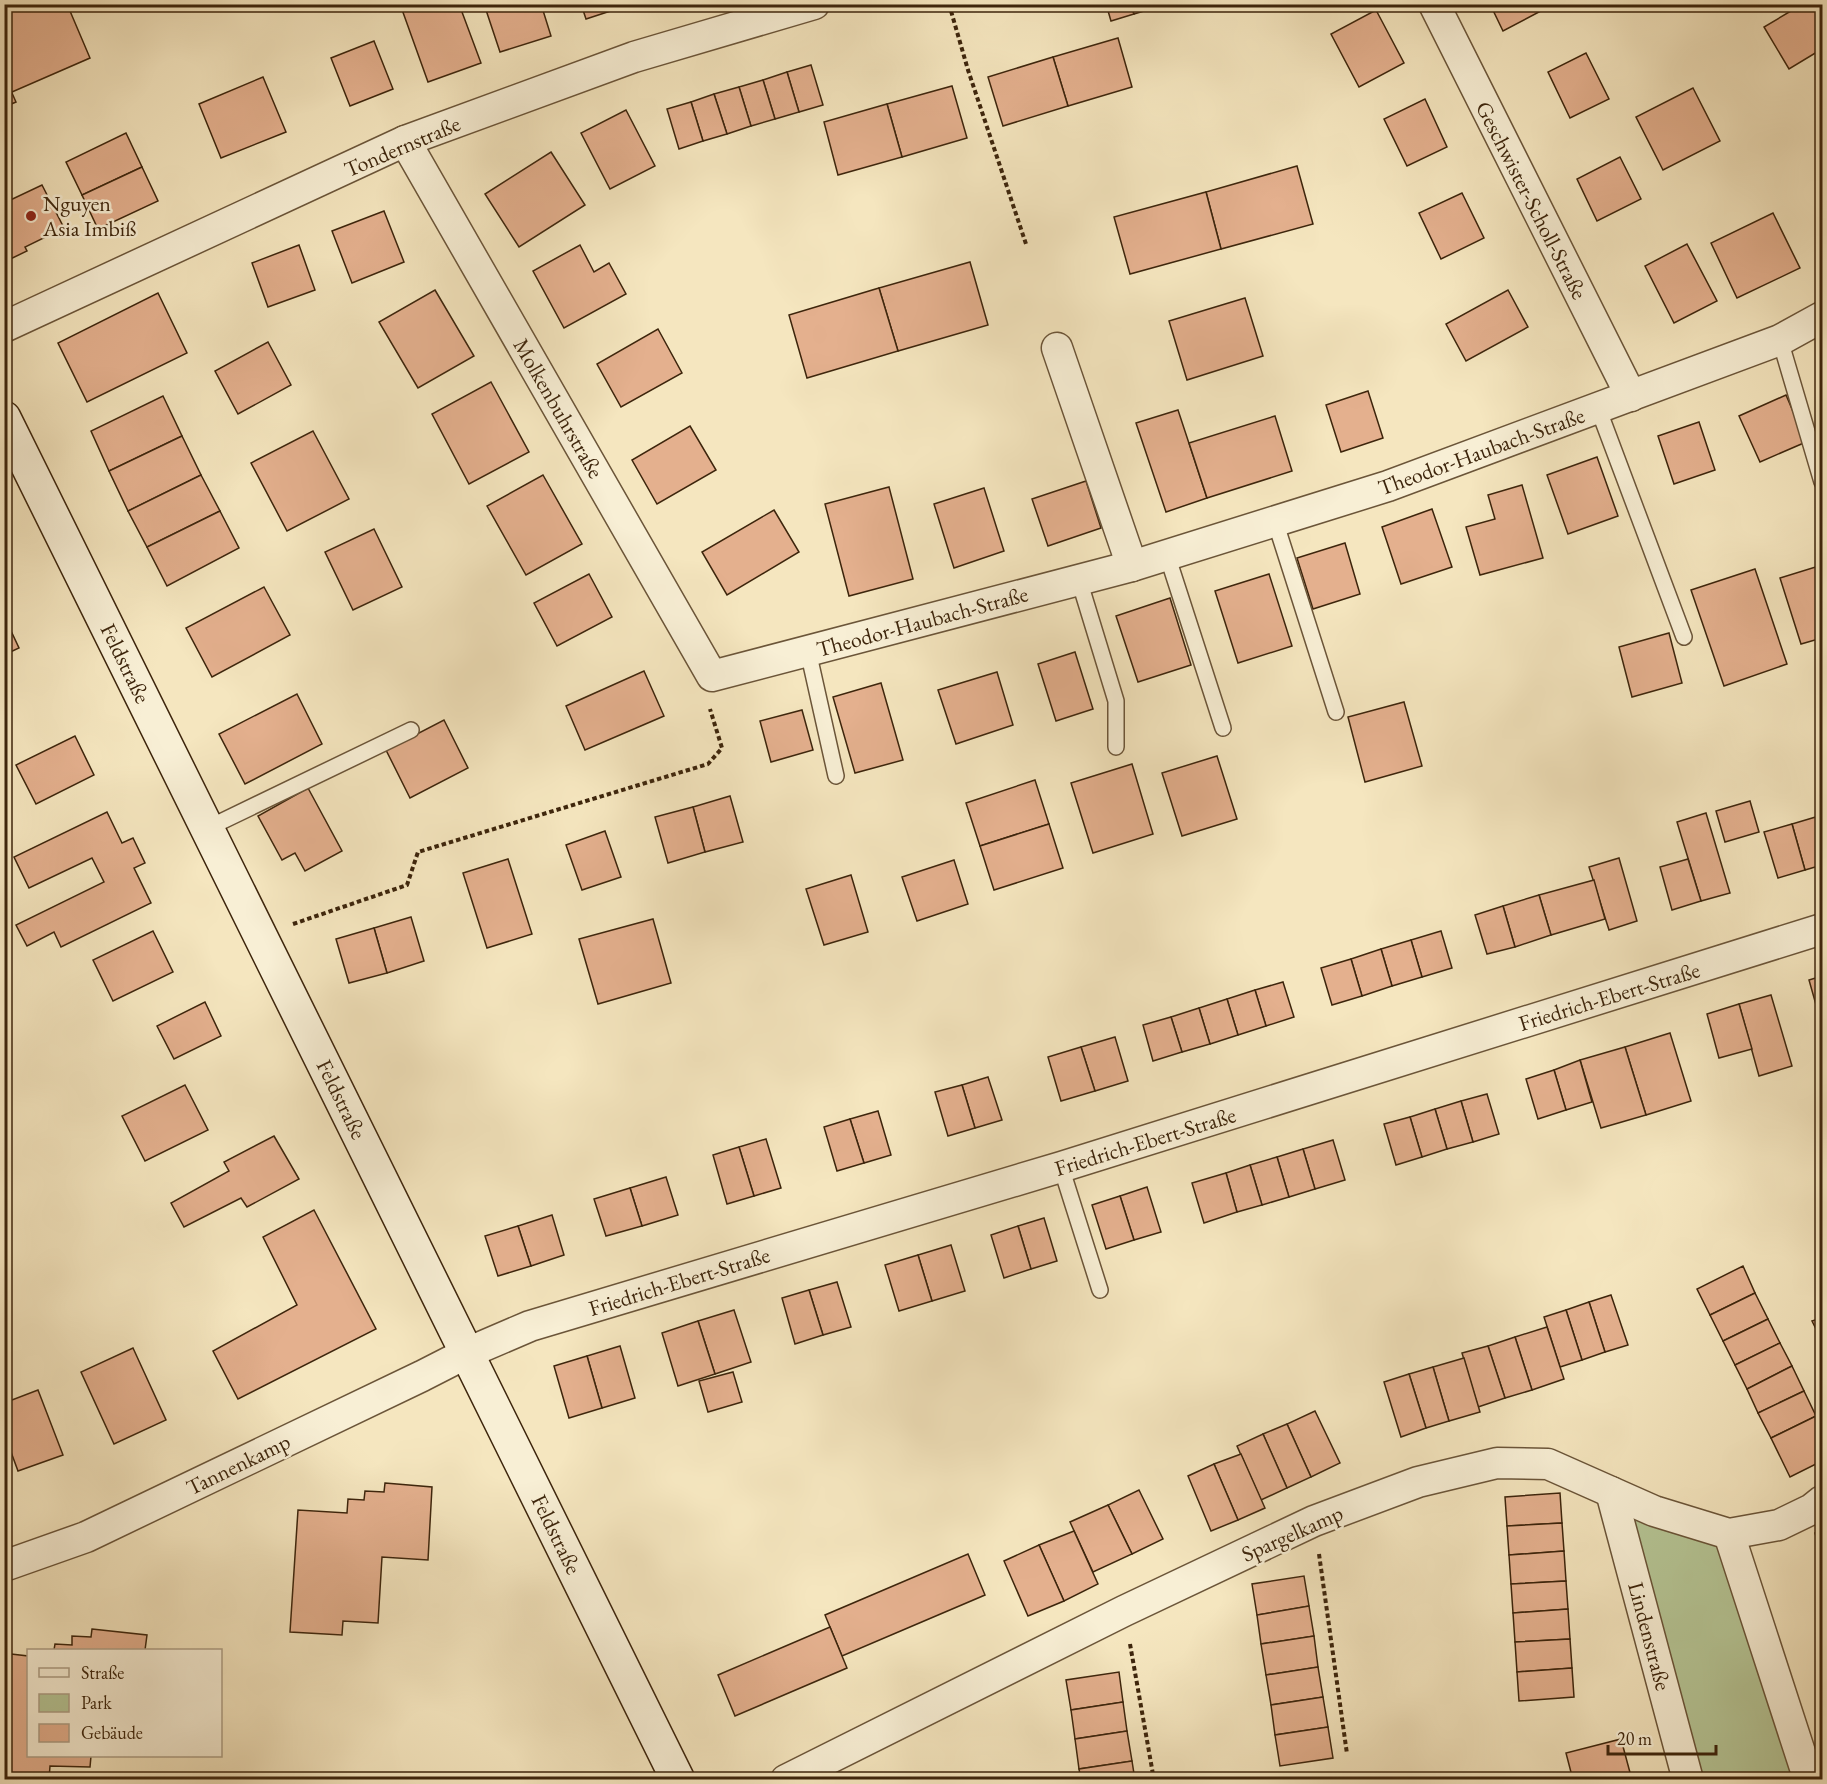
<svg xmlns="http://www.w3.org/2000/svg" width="1827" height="1784" viewBox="0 0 1827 1784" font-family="'EB Garamond',serif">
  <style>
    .green { fill: #b6c696; stroke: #7a7651; stroke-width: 1.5 }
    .building { fill: #e4b08e; stroke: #3d250c; stroke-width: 1.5 }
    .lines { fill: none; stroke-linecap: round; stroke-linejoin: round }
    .lane-casing { stroke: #6b5539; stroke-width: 18 }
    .street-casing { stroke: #6b5539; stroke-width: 33 }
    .secondary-casing { stroke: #3d250c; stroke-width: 36 }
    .path { stroke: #3d250c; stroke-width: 4; stroke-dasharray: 4.5 3; stroke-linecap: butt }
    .lane { stroke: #f8efd5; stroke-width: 15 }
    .street { stroke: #f8efd5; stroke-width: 30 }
    .secondary { stroke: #f8efd5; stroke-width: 33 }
    .poi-dot { fill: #8f2418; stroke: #f8efd5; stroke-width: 2 }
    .labels { text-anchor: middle; stroke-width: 5; stroke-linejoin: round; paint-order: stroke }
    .street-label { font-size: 22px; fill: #3d250c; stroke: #f8efd5 }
    .poi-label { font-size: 22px; fill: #3d250c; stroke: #f8efd5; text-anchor: start }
  </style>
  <rect width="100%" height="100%" fill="#f5e6bf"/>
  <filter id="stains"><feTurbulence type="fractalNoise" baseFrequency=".00333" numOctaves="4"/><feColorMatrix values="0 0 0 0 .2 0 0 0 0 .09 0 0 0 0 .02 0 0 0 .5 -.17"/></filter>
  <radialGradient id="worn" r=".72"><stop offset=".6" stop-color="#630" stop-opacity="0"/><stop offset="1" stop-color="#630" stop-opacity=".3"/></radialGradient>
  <path class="green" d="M1610,1494L1729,1534L1809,1779H1688Z"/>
  <g class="building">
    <path d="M29,4H67L90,58L12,92L4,75V15Z"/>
    <path d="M400,4H459L481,63L428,82Z"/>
    <path d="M484,4H541L551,36L500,52Z"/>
    <path d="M581,4H632L586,19Z"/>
    <path d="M1106,4H1131L1134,14L1111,21Z"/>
    <path d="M1131,4H1156L1157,7L1134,14Z"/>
    <path d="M1490,4H1554L1503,31Z"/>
    <path d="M1787,4H1822V49L1789,69L1764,27L1791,11Z"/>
    <path d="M1376,10L1404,63L1359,87L1331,34Z"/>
    <path d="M1118,38L1132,87L1068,106L1053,57Z"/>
    <path d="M374,41L393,89L350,106L331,58Z"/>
    <path d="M1586,53L1609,99L1570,118L1548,72Z"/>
    <path d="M1053,57L1068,106L1003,126L988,77Z"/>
    <path d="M811,65L823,105L799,112L787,72Z"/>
    <path d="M787,72L799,112L775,119L763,80Z"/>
    <path d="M4,75L16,102L4,107Z"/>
    <path d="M263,77L286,132L221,158L199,104Z"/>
    <path d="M763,80L775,119L751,126L739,87Z"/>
    <path d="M952,86L967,138L902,157L887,104Z"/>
    <path d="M739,87L751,126L727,134L714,94Z"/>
    <path d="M1693,88L1720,141L1663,170L1636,117Z"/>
    <path d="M714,94L727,134L703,141L691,102Z"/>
    <path d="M1425,99L1447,147L1407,166L1384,119Z"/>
    <path d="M691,102L703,141L679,149L667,109Z"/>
    <path d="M887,104L902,157L838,175L824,122Z"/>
    <path d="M626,110L655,166L610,189L581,133Z"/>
    <path d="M126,133L142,167L82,195L66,162Z"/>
    <path d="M551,152L585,205L519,247L485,194Z"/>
    <path d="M1620,157L1641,199L1597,221L1577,179Z"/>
    <path d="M1297,166L1313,224L1221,249L1206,192Z"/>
    <path d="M142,167L158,201L98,229L82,195Z"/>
    <path d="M42,185L64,228L25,247L27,251L4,262V203Z"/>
    <path d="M1206,192L1221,249L1130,274L1114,217Z"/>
    <path d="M1462,193L1484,238L1441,259L1419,213Z"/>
    <path d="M384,211L404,262L352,283L332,231Z"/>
    <path d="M1773,213L1800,268L1737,298L1711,243Z"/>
    <path d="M1687,244L1717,301L1674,323L1645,266Z"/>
    <path d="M299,245L315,290L268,307L252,263Z"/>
    <path d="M580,245L594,272L609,263L626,294L564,328L533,271Z"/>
    <path d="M970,262L988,325L898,351L879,288Z"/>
    <path d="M879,288L898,351L807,378L789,315Z"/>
    <path d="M435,290L474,356L418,388L379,322Z"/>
    <path d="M1508,290L1528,327L1466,361L1446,324Z"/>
    <path d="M158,293L187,353L87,402L58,343Z"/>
    <path d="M1245,298L1263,356L1187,380L1169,321Z"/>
    <path d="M658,329L682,373L621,407L597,364Z"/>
    <path d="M268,342L291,385L238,414L215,371Z"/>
    <path d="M491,382L529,452L469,484L432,414Z"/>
    <path d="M1368,391L1383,438L1341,452L1326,405Z"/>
    <path d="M1786,395L1806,442L1760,462L1739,416Z"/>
    <path d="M163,396L182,436L109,471L91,431Z"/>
    <path d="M1178,410L1207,498L1166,512L1136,423Z"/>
    <path d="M1275,416L1292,471L1207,498L1189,443Z"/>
    <path d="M1699,422L1715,470L1674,484L1658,436Z"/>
    <path d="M690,426L716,470L657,504L632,460Z"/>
    <path d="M313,431L349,499L287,531L251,463Z"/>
    <path d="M182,436L201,475L128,511L109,471Z"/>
    <path d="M1597,457L1618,516L1568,534L1547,475Z"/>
    <path d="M201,475L220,511L147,547L128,511Z"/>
    <path d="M543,475L582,544L526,575L487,506Z"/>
    <path d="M1086,481L1101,528L1048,546L1032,499Z"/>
    <path d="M1522,485L1543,558L1480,575L1466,527L1495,519L1488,495Z"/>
    <path d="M889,487L913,579L849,596L825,504Z"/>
    <path d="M984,488L1004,551L954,568L934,504Z"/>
    <path d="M1432,509L1452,567L1401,584L1382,527Z"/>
    <path d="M774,510L799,552L727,595L702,552Z"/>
    <path d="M220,511L239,548L167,586L147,547Z"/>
    <path d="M374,529L402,587L353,610L325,552Z"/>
    <path d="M1345,543L1360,594L1313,609L1297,558Z"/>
    <path d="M1822,565V638L1801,644L1780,578Z"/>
    <path d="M1755,569L1787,664L1724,686L1691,590Z"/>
    <path d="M589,574L612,617L557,646L534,603Z"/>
    <path d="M1269,574L1292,646L1238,663L1215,591Z"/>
    <path d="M264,587L290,635L212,677L186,628Z"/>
    <path d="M1170,598L1191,665L1138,682L1116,616Z"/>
    <path d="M4,616L19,648L4,655Z"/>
    <path d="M1669,633L1682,683L1632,697L1619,647Z"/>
    <path d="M1075,652L1093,709L1056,721L1038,664Z"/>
    <path d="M644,671L664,716L585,750L566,706Z"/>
    <path d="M997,672L1013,725L956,744L938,690Z"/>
    <path d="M881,683L903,760L855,773L833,697Z"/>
    <path d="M297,694L322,744L245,784L219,734Z"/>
    <path d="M1404,702L1422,766L1365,782L1348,717Z"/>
    <path d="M802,710L813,750L771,762L760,721Z"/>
    <path d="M444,720L468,768L410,798L386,750Z"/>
    <path d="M75,736L94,775L36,804L16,765Z"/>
    <path d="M1217,756L1237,819L1182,836L1162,773Z"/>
    <path d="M1132,764L1153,834L1093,853L1071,783Z"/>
    <path d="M1035,780L1049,824L980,846L966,803Z"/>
    <path d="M308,788L342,851L305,871L295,853L282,860L258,816Z"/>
    <path d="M730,796L743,842L705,852L693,807Z"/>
    <path d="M1750,801L1759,832L1725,842L1716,811Z"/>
    <path d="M693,807L705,852L668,863L655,817Z"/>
    <path d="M107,812L122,843L133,838L145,863L134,868L151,903L61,947L54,932L27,946L16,925L104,882L92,858L29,888L14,857Z"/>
    <path d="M1706,813L1730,893L1701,901L1677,822Z"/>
    <path d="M1819,816L1822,827V865L1805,870L1792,824Z"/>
    <path d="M1049,824L1063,868L994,890L980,846Z"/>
    <path d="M1792,824L1805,870L1778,878L1764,832Z"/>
    <path d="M605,831L621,877L582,890L566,845Z"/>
    <path d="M1619,858L1637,921L1609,930L1589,867Z"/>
    <path d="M508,859L532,934L487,948L463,873Z"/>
    <path d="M1688,859L1701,901L1672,910L1660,867Z"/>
    <path d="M954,860L968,904L917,921L902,877Z"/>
    <path d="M851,875L868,932L824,945L806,889Z"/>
    <path d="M1594,880L1605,919L1551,935L1539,895Z"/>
    <path d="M1539,895L1551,935L1515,947L1503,906Z"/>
    <path d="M1503,906L1515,947L1487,954L1475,915Z"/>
    <path d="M411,917L424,961L387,973L374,928Z"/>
    <path d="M653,919L671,983L598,1004L579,939Z"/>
    <path d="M374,928L387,973L349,983L336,939Z"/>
    <path d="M153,931L173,972L113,1001L93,960Z"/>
    <path d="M1441,931L1452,968L1422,977L1411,940Z"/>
    <path d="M1411,940L1422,977L1392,986L1381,949Z"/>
    <path d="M1381,949L1392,986L1362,996L1351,959Z"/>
    <path d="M1351,959L1362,996L1332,1005L1321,968Z"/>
    <path d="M1822,976V1026L1809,980Z"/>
    <path d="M1283,982L1294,1017L1266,1026L1255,990Z"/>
    <path d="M1255,990L1266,1026L1238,1035L1227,999Z"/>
    <path d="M1771,995L1792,1066L1759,1076L1739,1004Z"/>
    <path d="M1227,999L1238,1035L1210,1044L1199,1008Z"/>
    <path d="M205,1002L221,1036L174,1059L157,1026Z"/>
    <path d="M1739,1004L1752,1049L1719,1058L1707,1014Z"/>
    <path d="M1199,1008L1210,1044L1182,1052L1171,1017Z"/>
    <path d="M1171,1017L1182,1052L1153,1061L1143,1025Z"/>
    <path d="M1670,1033L1691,1101L1646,1115L1625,1047Z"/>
    <path d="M1115,1037L1128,1081L1095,1091L1081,1047Z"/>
    <path d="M1081,1047L1095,1091L1061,1101L1048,1057Z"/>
    <path d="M1625,1047L1646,1115L1601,1128L1580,1060Z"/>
    <path d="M1580,1060L1592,1102L1566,1110L1554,1070Z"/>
    <path d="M1554,1070L1566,1110L1538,1119L1526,1079Z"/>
    <path d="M988,1077L1002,1120L975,1128L962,1085Z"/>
    <path d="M185,1085L208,1130L145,1161L122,1116Z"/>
    <path d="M962,1085L975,1128L948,1136L935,1092Z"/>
    <path d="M1487,1094L1499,1134L1473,1142L1461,1101Z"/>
    <path d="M1461,1101L1473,1142L1447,1149L1435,1109Z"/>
    <path d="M1435,1109L1447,1149L1422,1157L1410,1117Z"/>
    <path d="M878,1111L891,1155L864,1163L850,1119Z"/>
    <path d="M1410,1117L1422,1157L1396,1165L1384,1124Z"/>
    <path d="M850,1119L864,1163L837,1171L824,1127Z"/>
    <path d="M274,1136L299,1179L247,1207L241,1198L184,1227L171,1203L229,1171L224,1162Z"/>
    <path d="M766,1139L781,1188L754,1196L739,1147Z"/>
    <path d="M1333,1140L1345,1180L1315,1189L1303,1149Z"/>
    <path d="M739,1147L754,1196L727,1204L713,1155Z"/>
    <path d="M1303,1149L1315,1189L1289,1197L1277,1157Z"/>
    <path d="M1277,1157L1289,1197L1262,1205L1250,1165Z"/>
    <path d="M1250,1165L1262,1205L1237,1212L1226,1173Z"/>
    <path d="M1226,1173L1237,1212L1204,1223L1192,1183Z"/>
    <path d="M666,1177L678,1215L642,1226L630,1188Z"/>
    <path d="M1147,1187L1161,1232L1134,1240L1120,1196Z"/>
    <path d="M630,1188L642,1226L606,1236L594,1199Z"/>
    <path d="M1120,1196L1134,1240L1106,1249L1092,1205Z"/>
    <path d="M314,1210L376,1329L238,1399L213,1351L297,1305L263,1237Z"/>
    <path d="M552,1215L564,1255L531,1266L518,1226Z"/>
    <path d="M1044,1218L1057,1261L1031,1269L1018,1226Z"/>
    <path d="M518,1226L531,1266L498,1276L485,1236Z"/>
    <path d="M1018,1226L1031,1269L1004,1278L991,1235Z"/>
    <path d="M951,1245L965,1291L932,1301L918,1255Z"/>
    <path d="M918,1255L932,1301L899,1311L885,1265Z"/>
    <path d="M1743,1266L1755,1293L1710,1315L1697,1289Z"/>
    <path d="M837,1282L851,1327L823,1335L809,1290Z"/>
    <path d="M809,1290L823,1335L795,1344L782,1298Z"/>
    <path d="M1755,1293L1768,1319L1723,1341L1710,1315Z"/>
    <path d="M1611,1295L1628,1345L1605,1352L1589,1302Z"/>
    <path d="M1589,1302L1605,1352L1582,1360L1566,1310Z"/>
    <path d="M734,1310L751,1362L715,1374L698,1321Z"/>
    <path d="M1566,1310L1582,1360L1560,1367L1544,1317Z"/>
    <path d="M1822,1318V1341L1812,1321Z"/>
    <path d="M1768,1319L1780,1343L1735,1365L1723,1341Z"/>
    <path d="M698,1321L715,1374L678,1386L662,1333Z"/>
    <path d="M1547,1327L1564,1379L1532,1390L1515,1337Z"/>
    <path d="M1515,1337L1532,1390L1505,1398L1488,1346Z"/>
    <path d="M1780,1343L1792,1366L1747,1389L1735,1365Z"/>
    <path d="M620,1346L635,1398L602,1408L587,1356Z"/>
    <path d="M1488,1346L1505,1398L1478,1407L1462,1353Z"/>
    <path d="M133,1348L166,1420L114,1444L81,1372Z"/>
    <path d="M587,1356L602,1408L569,1418L554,1366Z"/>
    <path d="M1464,1358L1480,1412L1449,1421L1433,1367Z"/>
    <path d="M1792,1366L1804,1391L1758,1413L1747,1389Z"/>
    <path d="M1433,1367L1449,1421L1426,1428L1409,1374Z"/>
    <path d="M733,1372L742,1402L708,1412L699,1381Z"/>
    <path d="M1409,1374L1426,1428L1401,1437L1384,1382Z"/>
    <path d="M38,1390L63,1455L18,1471L4,1433V1403Z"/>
    <path d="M1804,1391L1816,1416L1771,1438L1758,1413Z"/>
    <path d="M1315,1411L1340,1463L1311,1477L1287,1424Z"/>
    <path d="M1816,1416L1822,1429V1461L1790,1477L1771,1438Z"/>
    <path d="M1287,1424L1311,1477L1287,1488L1263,1434Z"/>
    <path d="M1263,1434L1287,1488L1261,1500L1237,1446Z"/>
    <path d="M1241,1454L1265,1508L1238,1520L1214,1464Z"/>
    <path d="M1214,1464L1238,1520L1211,1531L1188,1476Z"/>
    <path d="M385,1483L432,1487L428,1560L382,1557L378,1623L343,1621L342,1635L290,1632L298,1510L347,1513L348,1499L364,1500L365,1491L384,1492Z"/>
    <path d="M1139,1490L1163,1539L1132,1554L1108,1505Z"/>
    <path d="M1560,1493L1562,1523L1507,1526L1505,1497Z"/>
    <path d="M1108,1505L1132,1554L1093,1572L1070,1522Z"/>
    <path d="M1562,1523L1564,1551L1509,1555L1507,1526Z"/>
    <path d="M1074,1531L1098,1584L1064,1601L1039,1545Z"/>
    <path d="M1822,1531V1556L1815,1533Z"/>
    <path d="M1039,1545L1064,1601L1028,1616L1004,1561Z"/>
    <path d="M1564,1551L1566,1581L1511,1584L1509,1555Z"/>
    <path d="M968,1554L985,1595L842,1656L825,1615Z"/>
    <path d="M1304,1576L1309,1606L1257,1615L1252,1584Z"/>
    <path d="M1566,1581L1568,1609L1513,1613L1511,1584Z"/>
    <path d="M1309,1606L1314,1636L1261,1644L1257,1615Z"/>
    <path d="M1568,1609L1570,1639L1515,1642L1513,1613Z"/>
    <path d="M830,1627L847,1668L735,1716L718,1675Z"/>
    <path d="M92,1629L147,1635L145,1650H54L55,1644L72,1645V1636L91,1637Z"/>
    <path d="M1314,1636L1318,1667L1266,1675L1261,1644Z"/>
    <path d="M1570,1639L1572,1668L1517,1672L1515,1642Z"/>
    <path d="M11,1654L28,1656V1756H91L90,1767L50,1766L49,1779L4,1774V1747Z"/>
    <path d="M1318,1667L1323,1697L1271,1705L1266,1675Z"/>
    <path d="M1572,1668L1574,1697L1519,1701L1517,1672Z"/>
    <path d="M1119,1672L1123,1702L1071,1710L1066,1680Z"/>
    <path d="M1323,1697L1328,1727L1275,1735L1271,1705Z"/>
    <path d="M1123,1702L1127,1731L1075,1739L1071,1710Z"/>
    <path d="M1328,1727L1333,1758L1280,1766L1275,1735Z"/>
    <path d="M1127,1731L1132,1761L1079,1769L1075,1739Z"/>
    <path d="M1621,1739L1632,1780H1573L1566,1753Z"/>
    <path d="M1132,1761L1135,1780H1081L1079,1769Z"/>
  </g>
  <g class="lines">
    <defs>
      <g id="lane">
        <path d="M1780,340L1822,482"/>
        <path d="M1598,408L1684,637"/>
        <path d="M1275,521L1336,712"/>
        <path d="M1167,555L1223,728"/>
        <path d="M1079,580L1116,701V747"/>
        <path d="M808,651L836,776"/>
        <path d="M208,828L411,730"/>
        <path d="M1061,1167L1100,1290"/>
      </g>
      <g id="street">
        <path d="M1434,4L1631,396"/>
        <path d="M405,141L712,676L1132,566L1388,486L1780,340L1822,317"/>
        <path d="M4,327L405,141L634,57L814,4"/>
        <path d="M1057,348L1132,566"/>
        <path d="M1611,1492L1688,1780"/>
        <path d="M1729,1534L1809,1780"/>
        <path d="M4,1566L86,1537L422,1376L467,1353L530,1326L1061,1167L1822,929"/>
        <path d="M786,1780L1124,1611L1314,1521L1418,1482L1497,1463L1548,1464L1654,1511L1729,1534L1779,1525L1812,1509L1822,1501"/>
      </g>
      <path id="secondary" d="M4,418L678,1780"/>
    </defs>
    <use href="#lane" class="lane-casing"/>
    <use href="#street" class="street-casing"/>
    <use href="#secondary" class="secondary-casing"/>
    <g class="path">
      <path d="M949,4L968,70L1026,244"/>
      <path d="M293,924L407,885L418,852L708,764L722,748L710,709"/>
      <path d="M1319,1554L1347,1754"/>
      <path d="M1130,1644L1154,1780"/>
    </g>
    <use href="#lane" class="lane"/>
    <use href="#street" class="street"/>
    <use href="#secondary" class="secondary"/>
  </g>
  <circle class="poi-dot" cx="31" cy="216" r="6"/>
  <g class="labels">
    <g class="street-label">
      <text transform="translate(402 146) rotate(-23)" y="8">Tondernstraße</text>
      <text transform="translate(1532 200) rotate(63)" y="8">Geschwister-Scholl-Straße</text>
      <text transform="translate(559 408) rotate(60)" y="8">Molkenbuhrstraße</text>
      <text transform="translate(1481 451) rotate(-20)" y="8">Theodor-Haubach-Straße</text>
      <text transform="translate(922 621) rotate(-15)" y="8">Theodor-Haubach-Straße</text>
      <text transform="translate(126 663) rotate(64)" y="8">Feldstraße</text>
      <text transform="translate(1609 996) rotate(-17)" y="8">Friedrich-Ebert-Straße</text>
      <text transform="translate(342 1099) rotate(64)" y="8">Feldstraße</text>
      <text transform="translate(1145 1141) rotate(-17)" y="8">Friedrich-Ebert-Straße</text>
      <text transform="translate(679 1281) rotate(-17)" y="8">Friedrich-Ebert-Straße</text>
      <text transform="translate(238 1464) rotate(-26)" y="8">Tannenkamp</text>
      <text transform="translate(1292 1533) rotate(-24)" y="8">Spargelkamp</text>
      <text transform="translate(557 1534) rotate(64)" y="8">Feldstraße</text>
      <text transform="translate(1650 1636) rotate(75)" y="8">Lindenstraße</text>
    </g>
    <g class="poi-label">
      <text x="43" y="211">Nguyen<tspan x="43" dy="25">Asia Imbiß</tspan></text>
    </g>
  </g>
  <rect width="1827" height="1784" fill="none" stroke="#f5e6bf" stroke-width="24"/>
  <rect x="6" y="6" width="1815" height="1772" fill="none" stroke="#3d250c" stroke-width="3"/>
  <rect x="12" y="12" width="1803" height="1760" fill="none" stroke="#3d250c" stroke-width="1.5"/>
  <rect x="27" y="1649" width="195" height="108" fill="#f8efd5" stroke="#ad9e85" stroke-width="1.5"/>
  <rect x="39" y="1668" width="30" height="9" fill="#f8efd5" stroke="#ad9e85" stroke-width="1.5"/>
  <text x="81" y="1679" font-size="18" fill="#3d250c">Straße</text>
  <rect x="39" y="1694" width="30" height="18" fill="#b6c696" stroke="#ad9e85" stroke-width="1.5"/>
  <text x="81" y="1709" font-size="18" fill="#3d250c">Park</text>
  <rect x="39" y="1724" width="30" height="18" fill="#e4b08e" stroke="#ad9e85" stroke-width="1.5"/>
  <text x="81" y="1739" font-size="18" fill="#3d250c">Gebäude</text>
  <path d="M1608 1745v9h108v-9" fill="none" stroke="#3d250c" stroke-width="3"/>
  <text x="1617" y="1745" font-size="18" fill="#3d250c" stroke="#f8efd5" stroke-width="4.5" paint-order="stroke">20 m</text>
  <rect width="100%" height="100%" filter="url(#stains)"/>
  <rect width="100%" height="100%" fill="url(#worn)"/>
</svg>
